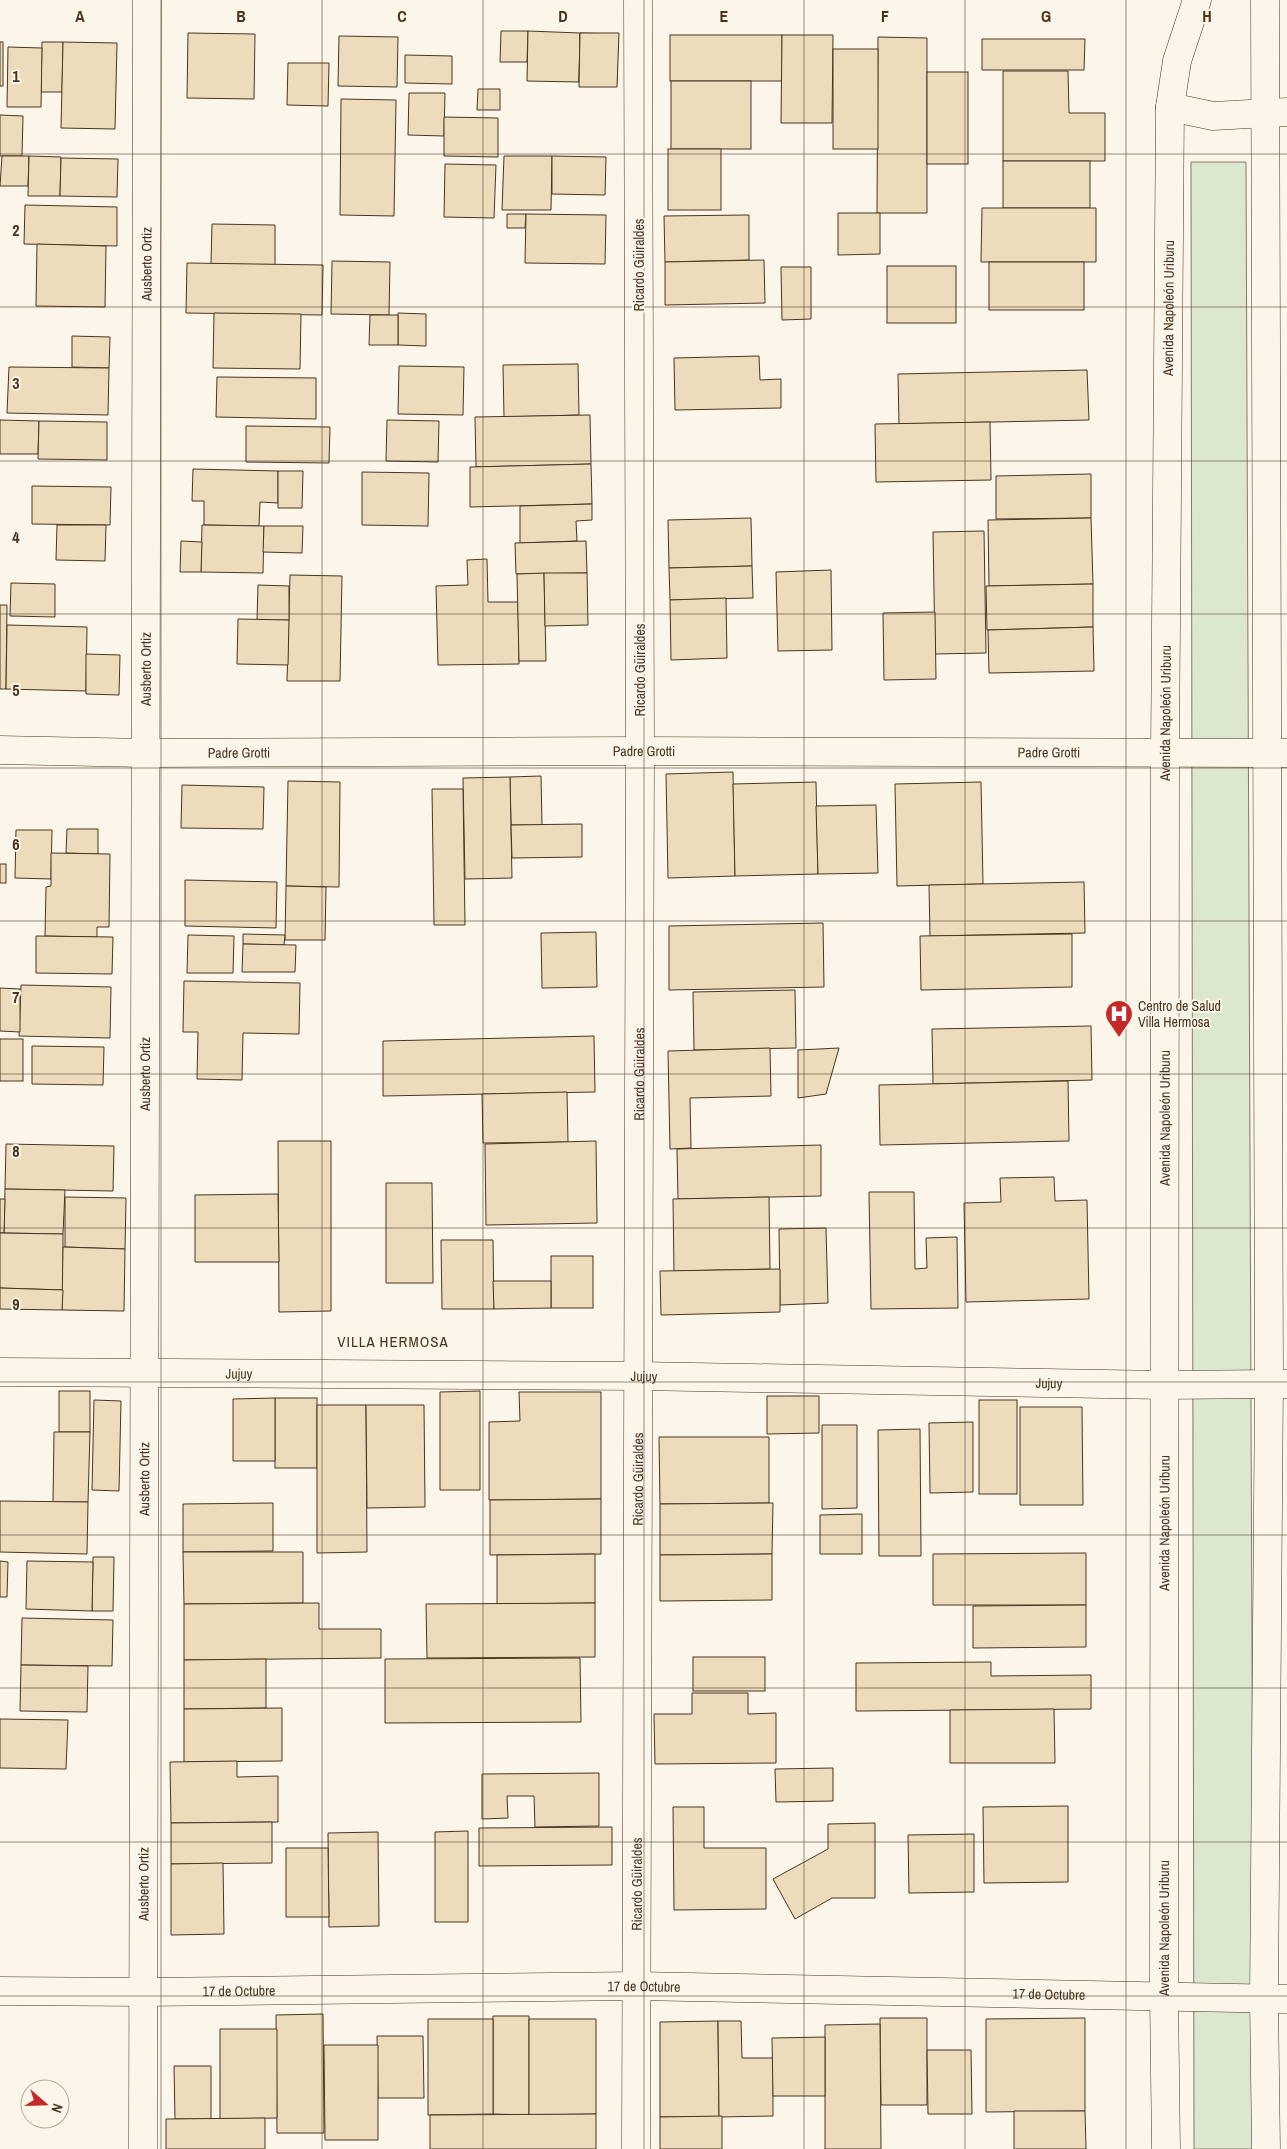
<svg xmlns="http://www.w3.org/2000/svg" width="1287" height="2149" viewBox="0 0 1287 2149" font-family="'Archivo Narrow',sans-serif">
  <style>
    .green { fill: #dce7d0; stroke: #887966 }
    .building { fill: #ecdcbc; stroke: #4a3520 }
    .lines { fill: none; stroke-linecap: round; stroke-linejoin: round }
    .minor-casing { stroke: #4a3520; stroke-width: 29 }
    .secondary-casing { stroke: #4a3520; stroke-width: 29 }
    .minor { stroke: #fbf6e9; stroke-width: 28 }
    .secondary { stroke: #fbf6e9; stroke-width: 28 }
    .grid { fill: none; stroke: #4a3520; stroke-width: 1; stroke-opacity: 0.55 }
    .labels { text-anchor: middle; stroke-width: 4; stroke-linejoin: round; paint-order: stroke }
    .street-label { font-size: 14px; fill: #4a3520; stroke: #fbf6e9 }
    .poi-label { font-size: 14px; fill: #4a3520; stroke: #fbf6e9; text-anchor: start }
    .neighbourhood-label { font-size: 15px; letter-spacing: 1px; fill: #4a3520; stroke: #fbf6e9 }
    .grid-label { font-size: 16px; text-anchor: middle; font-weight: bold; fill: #4a3520; stroke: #fbf6e9; stroke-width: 4; stroke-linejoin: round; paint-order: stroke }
  </style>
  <rect width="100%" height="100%" fill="#fbf6e9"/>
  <path class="green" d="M1191,162H1246L1254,2149H1194Z"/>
  <g class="building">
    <path d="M501,31H528L527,62H500Z"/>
    <path d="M528,31L580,33L579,82L527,81Z"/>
    <path d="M188,33L255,34L254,99L187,98Z"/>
    <path d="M580,33L618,34L617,83L579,82Z"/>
    <path d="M580,33H619L617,87H579Z"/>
    <rect x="670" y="35" width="112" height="46"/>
    <path d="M782,35H833L832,123H781Z"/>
    <path d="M339,36L398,37L397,87L338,86Z"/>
    <path d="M878,37L927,38V213H877Z"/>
    <path d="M982,39H1085L1084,70H982Z"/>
    <rect x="0" y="42" width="3" height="44"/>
    <path d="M42,42H63L62,92H41Z"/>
    <path d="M63,42L117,43L115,129L61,128Z"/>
    <path d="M8,47L42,48L41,107H7Z"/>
    <rect x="833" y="49" width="45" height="100"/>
    <path d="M405,55L452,56V84L405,83Z"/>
    <path d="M288,63H329L328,106L287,105Z"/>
    <path d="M1003,71H1068L1069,113H1105V161H1003Z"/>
    <rect x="927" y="72" width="41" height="92"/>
    <rect x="671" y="81" width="80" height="68"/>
    <path d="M478,89H500V110H477Z"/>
    <path d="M409,93H445L444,136L408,135Z"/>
    <path d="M341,99L396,100L394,216L340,215Z"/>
    <path d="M0,115L23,116L22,156H0Z"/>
    <path d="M444,117L498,118V157L444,156Z"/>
    <rect x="668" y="149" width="53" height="61"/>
    <path d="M2,156H29L28,186H0Z"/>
    <path d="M29,156L61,157L60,196H28Z"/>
    <path d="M504,156H552L551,210H502Z"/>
    <path d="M552,156L606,157L605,195L552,194Z"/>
    <path d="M61,158L118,159L117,197L60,196Z"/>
    <rect x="1003" y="161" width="87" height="47"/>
    <path d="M445,164L496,165L494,218L444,217Z"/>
    <path d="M25,205L117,207V246L24,244Z"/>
    <path d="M982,208H1096V262H981Z"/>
    <path d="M838,213H880V254L838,255Z"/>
    <path d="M507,214H526L525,228H507Z"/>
    <path d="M526,214L606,215L605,264L525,263Z"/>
    <path d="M749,215V260L665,262L664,216Z"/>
    <path d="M212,224L275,225V265L211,264Z"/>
    <path d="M37,244L106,246L105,307L36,306Z"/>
    <path d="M764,260L765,303L665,305V262Z"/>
    <path d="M332,261L390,262L389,315L331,314Z"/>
    <rect x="989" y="262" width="95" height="48"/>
    <path d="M187,263L323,265L322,315L186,313Z"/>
    <rect x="887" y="266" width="69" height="57"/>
    <path d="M781,267H811V319L782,320Z"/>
    <path d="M214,313L301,314L300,369L213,368Z"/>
    <path d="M398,313L426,314V346L398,345Z"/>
    <path d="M370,315H398V345H369Z"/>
    <path d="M72,336L110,337L109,368L72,367Z"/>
    <path d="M759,356L760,380L781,379V408L675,410L674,358Z"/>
    <path d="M578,364L579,415L504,417L503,365Z"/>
    <path d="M399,366L464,367L463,415L398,414Z"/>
    <path d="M9,367L109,368L108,415L7,413Z"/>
    <path d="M1087,370L1089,420L899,424L898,374Z"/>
    <path d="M217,377L316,378V419L216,417Z"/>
    <path d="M590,415L591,464L476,467L475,417Z"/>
    <path d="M0,420L39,421L38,454H0Z"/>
    <path d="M387,420L439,421L438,462L386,461Z"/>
    <path d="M39,421L107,422V460L38,459Z"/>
    <path d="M990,422L991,480L876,482L875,424Z"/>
    <path d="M246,426L330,427L329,463L246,462Z"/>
    <path d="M591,464L592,504L470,507V467Z"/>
    <path d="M193,469L278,471V503L260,502L259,526L204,525V501H192Z"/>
    <path d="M278,471H303L302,508H278Z"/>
    <path d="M362,472L429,473L428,526L362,525Z"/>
    <path d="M1091,474V518L996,519V476Z"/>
    <path d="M32,486L111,487L110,525L32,524Z"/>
    <path d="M592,504V520L576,521L577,541L520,543V506Z"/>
    <path d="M751,518L752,566L669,568L668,520Z"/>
    <path d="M1091,518L1093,584L989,586L988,520Z"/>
    <path d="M57,525H106L105,561L56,560Z"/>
    <path d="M202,525L264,526L263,573L201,572Z"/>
    <path d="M264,526H303L302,553L263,552Z"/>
    <path d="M984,531L986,653L935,654L933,532Z"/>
    <path d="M181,541L202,542L201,572H180Z"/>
    <path d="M586,541L587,573L516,574L515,543Z"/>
    <path d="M487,559L488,602H518L519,664L438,665L436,586L468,585L467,560Z"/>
    <path d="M752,566L753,598L670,600L669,568Z"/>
    <path d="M831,570L832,650L778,651L776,572Z"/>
    <path d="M544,573L546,661H519L517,574Z"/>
    <path d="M544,573H587L588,625L545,626Z"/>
    <path d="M290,575L342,576L340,681H287Z"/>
    <path d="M11,583L55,584V617L10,616Z"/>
    <path d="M1093,584V627L987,630L986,586Z"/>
    <path d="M258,585L289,586V620H257Z"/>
    <path d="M726,598L727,658L671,660L670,600Z"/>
    <path d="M0,605H7L6,689H0Z"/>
    <path d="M935,612L936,679L884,680L883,613Z"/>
    <path d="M238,619L289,620L288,665L237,664Z"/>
    <path d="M7,625L87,627L86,691L6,689Z"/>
    <path d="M1093,627L1094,671L989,673L988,630Z"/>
    <path d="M86,654L120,655L119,695L86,694Z"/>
    <path d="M733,772L735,876L668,878L666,774Z"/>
    <path d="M541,776L542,825H511L510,777Z"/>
    <path d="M510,777L512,878L465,879L463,778Z"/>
    <path d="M288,781L340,782L339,887L286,886Z"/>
    <path d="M816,782L818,874L735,876L733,784Z"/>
    <path d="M981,782L983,884L897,886L895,784Z"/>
    <path d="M182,785L264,787L263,829L181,828Z"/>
    <path d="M432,789H463L465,925H434Z"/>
    <path d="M876,805L878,873L818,874L816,806Z"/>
    <path d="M582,824V857L512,858L511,825Z"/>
    <path d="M67,829H98V854L66,853Z"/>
    <path d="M16,830H52L51,879L15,878Z"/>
    <path d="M51,853L110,854L109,927H97V937L45,936L46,887L51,886Z"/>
    <rect x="0" y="864" width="6" height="19"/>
    <path d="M185,880L277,882L276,928L185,926Z"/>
    <path d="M1084,882L1085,933L930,936L929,885Z"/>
    <path d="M286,886L326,887L325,940H285Z"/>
    <path d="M823,923L824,987L669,990V926Z"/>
    <path d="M596,932L597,987L542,988L541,933Z"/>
    <path d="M243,934L285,935L284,945L243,944Z"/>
    <path d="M1072,934V987L921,990L920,936Z"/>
    <path d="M188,935L234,936L233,973H187Z"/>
    <path d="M36,936L113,937L112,974L36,973Z"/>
    <path d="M243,944L296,945L295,972H242Z"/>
    <path d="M184,981L300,983L299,1034L243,1033L242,1080L197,1079L198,1032H183Z"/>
    <path d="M21,985L111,987L110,1038L19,1036Z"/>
    <path d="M0,988L20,989V1032L0,1031Z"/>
    <path d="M795,990L796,1048L694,1050L693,992Z"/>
    <path d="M1091,1026L1092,1080L933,1084L932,1029Z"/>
    <path d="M594,1036L595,1092L383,1096V1041Z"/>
    <rect x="0" y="1039" width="23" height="42"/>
    <path d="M32,1046L104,1047L103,1085L32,1084Z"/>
    <path d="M770,1048L771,1096L690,1098L691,1148L670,1149L668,1051Z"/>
    <path d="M839,1048L826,1094L798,1098V1050Z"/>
    <path d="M1068,1081L1069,1141L880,1145L879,1085Z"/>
    <path d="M567,1092L568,1142L483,1143L482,1094Z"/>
    <path d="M278,1141H331V1311L279,1312Z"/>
    <path d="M596,1141L597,1223L486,1225L485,1144Z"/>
    <path d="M6,1144L114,1146L113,1191L5,1189Z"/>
    <path d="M821,1145V1196L678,1199L677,1149Z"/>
    <path d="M1054,1177L1055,1201L1087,1200L1089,1299L966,1302L964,1203L1001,1202L1000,1178Z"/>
    <path d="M386,1183H432L433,1283H386Z"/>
    <path d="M5,1189L65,1190L63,1234L4,1233Z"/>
    <path d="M869,1192H914L915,1269L927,1268L926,1238L957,1237L958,1308L871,1309Z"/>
    <path d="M278,1194L279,1262H195V1195Z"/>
    <path d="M65,1197L126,1198L125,1249L65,1247Z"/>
    <path d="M769,1197L770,1269L674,1271L673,1199Z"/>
    <path d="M0,1199H5L4,1233H0Z"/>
    <path d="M826,1228L828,1303L780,1305L779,1229Z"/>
    <path d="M0,1233L63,1234V1290L0,1288Z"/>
    <path d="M441,1240H493L494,1309H442Z"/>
    <path d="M63,1247L125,1249L124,1311L62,1310Z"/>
    <rect x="551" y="1256" width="42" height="52"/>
    <path d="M780,1269V1312L661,1315L660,1271Z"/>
    <path d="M493,1281H551V1308L494,1309Z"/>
    <path d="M0,1288L63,1290L62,1310L0,1309Z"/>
    <rect x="59" y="1391" width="31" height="41"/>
    <path d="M480,1391V1490H440V1392Z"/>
    <path d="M519,1392H601V1499L489,1500V1422L520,1421Z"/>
    <path d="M767,1396H819V1433L767,1434Z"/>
    <rect x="275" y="1398" width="42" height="70"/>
    <path d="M275,1398V1461H233V1399Z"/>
    <path d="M94,1400L121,1401L119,1491L92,1490Z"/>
    <rect x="979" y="1400" width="38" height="94"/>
    <path d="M317,1405H366L367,1552L317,1553Z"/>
    <path d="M366,1405H424L425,1507L367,1508Z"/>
    <path d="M1020,1407H1082L1083,1505H1020Z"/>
    <path d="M973,1422V1492L930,1493L929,1423Z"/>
    <path d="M822,1425H857V1508L822,1509Z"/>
    <path d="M920,1429L921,1556H879L878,1430Z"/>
    <path d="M54,1432H90L88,1502H53Z"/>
    <path d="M659,1437H769V1503L660,1504Z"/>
    <path d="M601,1499V1554L490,1555V1500Z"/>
    <path d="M0,1501L88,1502L87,1554L0,1552Z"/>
    <path d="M273,1503V1551L183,1552V1504Z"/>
    <path d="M773,1503L772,1554L660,1555V1504Z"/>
    <path d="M862,1514V1554H820V1515Z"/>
    <path d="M183,1552H303V1603L184,1604Z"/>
    <path d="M1086,1553V1605H933V1554Z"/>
    <path d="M595,1554V1603L497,1604V1555Z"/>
    <path d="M772,1554V1600L660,1601V1555Z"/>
    <path d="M93,1557H114L113,1611H92Z"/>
    <path d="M0,1561L8,1562L7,1597H0Z"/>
    <path d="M27,1561L93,1562L92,1611L26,1609Z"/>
    <path d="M319,1603V1629H381V1658L184,1660V1604Z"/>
    <path d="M595,1603V1657L427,1658L426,1604Z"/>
    <path d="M1086,1605V1647L973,1648V1606Z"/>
    <path d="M22,1618L113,1620L112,1666L21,1665Z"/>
    <rect x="693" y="1657" width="72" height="34"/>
    <path d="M580,1658L581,1722L385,1723V1659Z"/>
    <path d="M266,1659V1708L184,1709V1660Z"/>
    <path d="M991,1662V1676L1091,1675V1709L856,1711V1663Z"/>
    <path d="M21,1665L88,1666L87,1712L20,1711Z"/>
    <path d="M692,1693H748V1714L776,1713V1763L655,1764L654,1714H692Z"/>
    <path d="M282,1708V1761L184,1762V1709Z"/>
    <path d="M1054,1709L1055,1763H950V1710Z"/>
    <path d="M0,1719L68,1720L66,1769L0,1768Z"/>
    <path d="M237,1761V1777L278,1776V1822L171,1823L170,1762Z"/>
    <path d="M833,1768V1801L776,1802L775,1769Z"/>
    <path d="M599,1773V1826L535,1827L534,1796H507L508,1818L482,1819V1774Z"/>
    <path d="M1068,1806V1882L984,1883L983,1807Z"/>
    <path d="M673,1807H704V1848H766V1909L674,1910Z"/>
    <path d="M272,1822V1863L171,1864V1823Z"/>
    <path d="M875,1823V1898H832L795,1919L773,1879L828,1849V1824Z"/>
    <path d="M612,1827V1865L479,1866V1828Z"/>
    <path d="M468,1831V1922H435V1832Z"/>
    <path d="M378,1832L379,1926L329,1927L328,1833Z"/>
    <path d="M974,1834V1892L909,1893L908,1835Z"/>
    <path d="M286,1848H328L329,1917H286Z"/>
    <path d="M223,1863L224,1934L171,1935V1864Z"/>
    <path d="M323,2014L324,2133H277L276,2015Z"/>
    <path d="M493,2016H529V2115L493,2114Z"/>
    <path d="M880,2018H927V2105H881Z"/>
    <path d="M1085,2018V2111L986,2112V2019Z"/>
    <path d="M428,2019H493V2114L428,2115Z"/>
    <path d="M529,2019H596V2114L529,2115Z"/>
    <path d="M718,2021L719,2117H660V2022Z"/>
    <path d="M718,2021H741L742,2058H773V2116L719,2117Z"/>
    <path d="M880,2024L881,2149H825V2025Z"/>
    <path d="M220,2029H277V2118L220,2119Z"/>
    <path d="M377,2036H423L424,2098H378Z"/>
    <path d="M825,2037V2096H773L772,2038Z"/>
    <path d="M324,2045H378V2140H325Z"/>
    <path d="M927,2050H971L972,2114H928Z"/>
    <path d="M174,2066H211V2119H175Z"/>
    <path d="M1014,2111H1085L1086,2149H1014Z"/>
    <path d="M596,2114V2149H430V2115Z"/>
    <path d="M722,2116V2149H660V2117Z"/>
    <path d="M265,2118V2149H166V2119Z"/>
  </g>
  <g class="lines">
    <defs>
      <g id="minor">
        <path id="s1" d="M0,750L146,753L640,751L1287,753"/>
        <path id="s2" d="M0,1372L638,1376L1165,1385L1287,1384"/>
        <path id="s3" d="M0,1991L144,1992L637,1986L1287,1999"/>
        <path id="s4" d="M143,2149L147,0"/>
        <path id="s5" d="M636,2149L640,751L638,0"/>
      </g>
      <g id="secondary">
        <path d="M1265,0L1269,1384L1264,1999L1266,2149"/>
        <path d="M1170,107L1213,116L1287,112"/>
        <path id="s6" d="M1166,2149L1164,1996L1165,753L1170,107L1177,61L1197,0"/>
      </g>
    </defs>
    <use href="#minor" class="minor-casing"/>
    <use href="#secondary" class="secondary-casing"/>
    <use href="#minor" class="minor"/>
    <use href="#secondary" class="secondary"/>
  </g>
  <path class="grid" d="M161,0V2149M322,0V2149M483,0V2149M644,0V2149M804,0V2149M965,0V2149M1126,0V2149M0,154H1287M0,307H1287M0,461H1287M0,614H1287M0,768H1287M0,921H1287M0,1074H1287M0,1228H1287M0,1382H1287M0,1535H1287M0,1688H1287M0,1842H1287M0,1996H1287"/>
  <defs>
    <symbol id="hospital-pin" viewBox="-11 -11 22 30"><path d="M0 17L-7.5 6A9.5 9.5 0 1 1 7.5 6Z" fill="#c62828" stroke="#fbf6e9"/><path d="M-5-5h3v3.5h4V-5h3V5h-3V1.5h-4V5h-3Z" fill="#fff"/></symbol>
  </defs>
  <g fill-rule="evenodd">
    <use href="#hospital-pin" x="1103" y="998" width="32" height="43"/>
  </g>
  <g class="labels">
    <g class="street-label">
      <text dy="5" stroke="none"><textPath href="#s4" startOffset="1885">Ausberto Ortiz</textPath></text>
      <text transform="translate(639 265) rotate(-90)" y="5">Ricardo Güiraldes</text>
      <text dy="5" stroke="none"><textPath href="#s6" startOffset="1841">Avenida Napoleón Uriburu</textPath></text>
      <text dy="5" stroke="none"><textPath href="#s4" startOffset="1480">Ausberto Ortiz</textPath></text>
      <text transform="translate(640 670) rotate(-90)" y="5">Ricardo Güiraldes</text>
      <text dy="5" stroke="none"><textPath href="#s6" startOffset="1436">Avenida Napoleón Uriburu</textPath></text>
      <text dy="5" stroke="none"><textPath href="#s1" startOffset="644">Padre Grotti</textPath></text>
      <text dy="5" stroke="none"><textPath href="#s1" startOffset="1049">Padre Grotti</textPath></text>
      <text dy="5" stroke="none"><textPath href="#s1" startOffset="239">Padre Grotti</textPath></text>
      <text dy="5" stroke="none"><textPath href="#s4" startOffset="1075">Ausberto Ortiz</textPath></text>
      <text dy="5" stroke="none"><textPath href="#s5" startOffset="1075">Ricardo Güiraldes</textPath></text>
      <text dy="5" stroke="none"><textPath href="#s6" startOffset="1031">Avenida Napoleón Uriburu</textPath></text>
      <text dy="5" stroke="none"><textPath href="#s2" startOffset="239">Jujuy</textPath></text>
      <text dy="5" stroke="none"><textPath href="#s2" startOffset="644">Jujuy</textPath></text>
      <text dy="5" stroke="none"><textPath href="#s2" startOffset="1049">Jujuy</textPath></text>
      <text dy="5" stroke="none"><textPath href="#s4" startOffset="670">Ausberto Ortiz</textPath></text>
      <text dy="5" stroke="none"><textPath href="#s5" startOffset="670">Ricardo Güiraldes</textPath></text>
      <text dy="5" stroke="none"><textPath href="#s6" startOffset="626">Avenida Napoleón Uriburu</textPath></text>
      <text dy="5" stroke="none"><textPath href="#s4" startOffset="265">Ausberto Ortiz</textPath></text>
      <text dy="5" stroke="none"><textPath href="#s5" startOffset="265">Ricardo Güiraldes</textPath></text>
      <text dy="5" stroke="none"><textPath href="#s6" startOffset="221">Avenida Napoleón Uriburu</textPath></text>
      <text dy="5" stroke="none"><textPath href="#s3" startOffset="644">17 de Octubre</textPath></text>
      <text dy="5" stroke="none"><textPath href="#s3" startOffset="239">17 de Octubre</textPath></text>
      <text dy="5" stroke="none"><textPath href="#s3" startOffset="1049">17 de Octubre</textPath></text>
    </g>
    <g class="poi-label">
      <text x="1138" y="1011">Centro de Salud<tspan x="1138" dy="16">Villa Hermosa</tspan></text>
    </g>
    <g class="neighbourhood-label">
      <text x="393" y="1347">VILLA HERMOSA</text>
    </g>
  </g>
  <g class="grid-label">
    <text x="80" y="22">A</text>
    <text x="241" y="22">B</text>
    <text x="402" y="22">C</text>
    <text x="563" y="22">D</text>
    <text x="724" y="22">E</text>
    <text x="885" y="22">F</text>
    <text x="1046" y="22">G</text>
    <text x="1207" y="22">H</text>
    <text x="16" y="82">1</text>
    <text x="16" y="236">2</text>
    <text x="16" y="389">3</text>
    <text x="16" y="543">4</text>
    <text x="16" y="696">5</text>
    <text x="16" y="850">6</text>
    <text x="16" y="1003">7</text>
    <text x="16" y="1157">8</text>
    <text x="16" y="1310">9</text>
  </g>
  <g transform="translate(45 2104) rotate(110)"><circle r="24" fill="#fbf6e9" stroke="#b4a999"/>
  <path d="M0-4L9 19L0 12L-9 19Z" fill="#c62828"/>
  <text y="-8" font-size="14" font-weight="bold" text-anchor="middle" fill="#4a3520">N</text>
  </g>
</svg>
